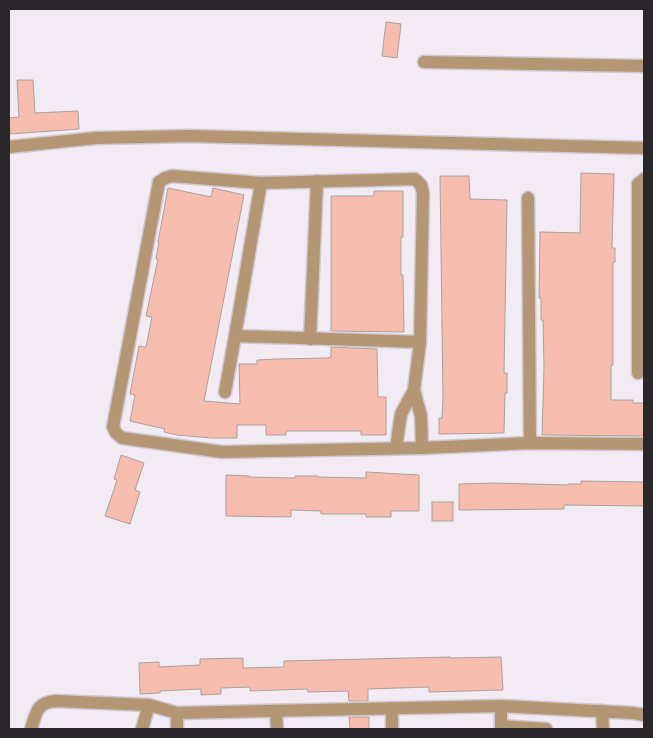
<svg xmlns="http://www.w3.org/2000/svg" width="653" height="738" viewBox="0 0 653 738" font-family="'Space Grotesk',sans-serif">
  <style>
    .building { fill: #f6bdae; stroke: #aba09d }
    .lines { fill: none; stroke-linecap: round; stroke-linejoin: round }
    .minor-casing { stroke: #cfc8cf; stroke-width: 15 }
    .minor { stroke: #b49574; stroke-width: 12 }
  </style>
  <rect width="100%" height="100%" fill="#f3ebf3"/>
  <g class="building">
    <path d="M386,22L401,24L397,58L382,56Z"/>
    <path d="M17,80H33L35,113L78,111L79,129L10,134L9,118L19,117Z"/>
    <path d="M581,173L614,174L612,248H615V262H613V365H611V400H633V403H644V436L542,435L544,367L543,320H541V298H539L540,232L580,233Z"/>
    <path d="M440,176H469L470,199L507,200L504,373H507V393H505L504,433L439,434V418H442L443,399Z"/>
    <path d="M168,188L211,197L213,188L244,195L204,401L240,404L239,364H257V360L276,359L327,358L331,357V347L377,349L378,397H386V435H361V431H286V435H266V425H237V438H212L177,435L164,432L165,429L130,421L135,395L130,394L139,346L146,347L152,317L146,316L158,259H156L159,242H158Z"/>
    <path d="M374,191H403V237H401V275H403L404,332L331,331V196H374Z"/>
    <path d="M121,455L144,463L135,490L140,492L130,524L105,516L117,480L114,479Z"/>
    <path d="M366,472L419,475V511H391V517H366V514H321V511L291,510V517L226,516V475L249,476V477L295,478V476H318V477L366,478Z"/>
    <path d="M581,481L644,482V506L564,505V509L459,510V484L493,483L568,485V484H581Z"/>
    <rect x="432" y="502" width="21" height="19"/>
    <path d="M450,657V658L501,657L503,690L429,692V687L368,689V701H349L348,691L308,692L307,689L250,691V687L221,688V694L201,695V689L160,691V693L140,694L139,663L159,662V667L200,665V659L243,658V668L284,667V661Z"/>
    <path d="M349,717H369V729H350Z"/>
  </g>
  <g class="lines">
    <defs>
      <g id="minor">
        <path d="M424,62L644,66"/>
        <path d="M9,147L96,138L190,136L644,148"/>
        <path d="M261,183L235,336L420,342"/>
        <path d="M528,198L530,443"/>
        <path d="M310,339L317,181"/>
        <path d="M638,373V184L644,179"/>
        <path d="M225,392L235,336"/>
        <path d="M396,448L401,414L414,390"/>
        <path d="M422,448L421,416L414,390L420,342L423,193L421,185L415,179L261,183L172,176L165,178L159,182L113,427L116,433L122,438L222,452L422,448L530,443L644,444"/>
        <path d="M501,706L633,713L644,715"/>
        <path d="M276,711L277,729"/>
        <path d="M602,711L603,729"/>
        <path d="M501,726L546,729"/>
        <path d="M31,729C36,713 37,702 56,701L149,705L177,713L501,706V729"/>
        <path d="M142,729L149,705"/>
        <path d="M177,729V713"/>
        <path d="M392,729V708"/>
      </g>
    </defs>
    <use href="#minor" class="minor-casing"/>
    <use href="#minor" class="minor"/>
  </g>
  <rect width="653" height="738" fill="none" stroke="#2a272a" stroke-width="20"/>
</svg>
